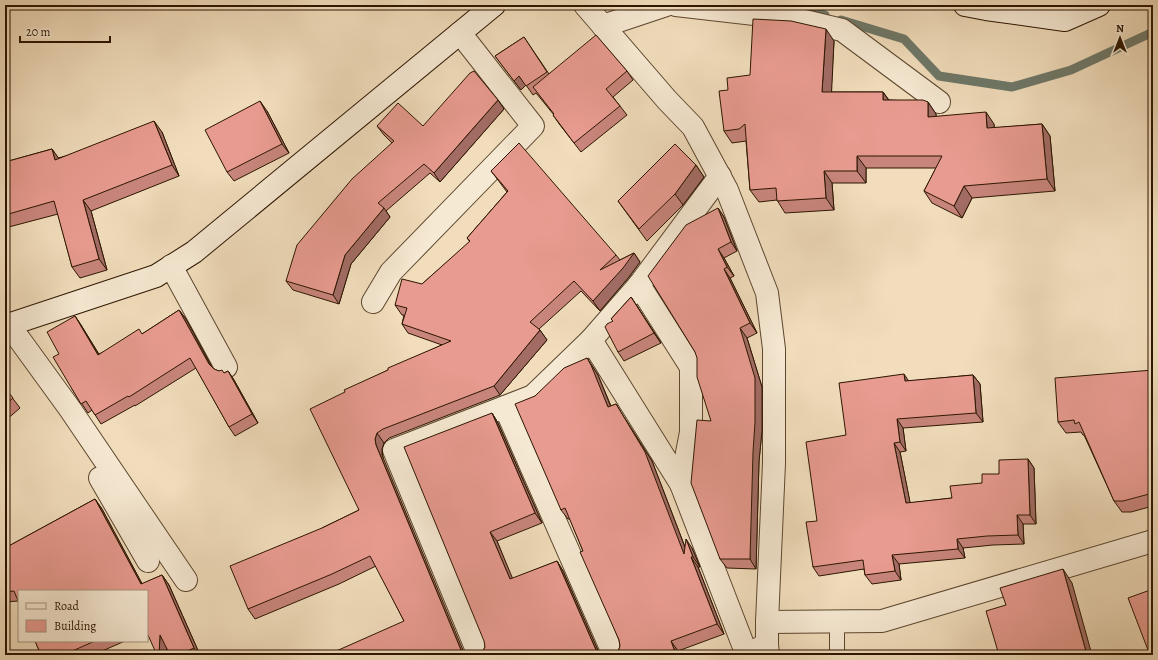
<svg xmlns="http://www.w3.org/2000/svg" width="1158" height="660" viewBox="0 0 1158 660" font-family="Alegreya,serif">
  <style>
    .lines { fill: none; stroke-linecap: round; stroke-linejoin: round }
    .stream { stroke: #6f796a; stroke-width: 9 }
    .lane-casing { stroke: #5d472f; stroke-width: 16 }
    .street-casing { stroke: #5d472f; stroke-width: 24 }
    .secondary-casing { stroke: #2c1500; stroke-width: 24 }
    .lane { stroke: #f6e9d3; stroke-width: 14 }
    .street { stroke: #f6e9d3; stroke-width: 22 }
    .secondary { stroke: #f6e9d3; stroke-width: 22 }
    .wall { fill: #c8857c; stroke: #2c1500 }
    .shaded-wall { fill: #a26c65; stroke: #2c1500 }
    .building { fill: #e89b90; stroke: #2c1500 }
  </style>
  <rect width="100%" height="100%" fill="#f1ddbc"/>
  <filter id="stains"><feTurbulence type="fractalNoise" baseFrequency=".005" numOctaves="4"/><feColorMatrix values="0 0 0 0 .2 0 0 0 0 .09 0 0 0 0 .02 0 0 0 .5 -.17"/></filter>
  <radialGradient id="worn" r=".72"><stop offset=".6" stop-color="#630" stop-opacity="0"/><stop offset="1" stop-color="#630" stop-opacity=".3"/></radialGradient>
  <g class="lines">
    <g class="stream">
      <path d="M790,5L825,15"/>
      <path d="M841,20L904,39L939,76L1012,87L1071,70L1153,32"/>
    </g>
    <defs>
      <path id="lane" d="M837,621V655"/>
      <g id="street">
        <path d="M585,5L667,100L693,127L727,190L767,293L774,349V463L767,622V644L768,655"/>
        <path d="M676,5L796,19L842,30L939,102"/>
        <path d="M603,26L666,5"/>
        <path d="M720,176L639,285L691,367V432L681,484L747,655L767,644"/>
        <path d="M171,266L226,367"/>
        <path d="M639,285L591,340L681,484"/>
        <path d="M373,302L391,272L533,126L460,33"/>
        <path d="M9,325L70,409L186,580"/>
        <path d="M505,407L614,655"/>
        <path d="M100,478L148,561"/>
        <path d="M767,622L882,621L1153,541"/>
        <path d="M479,655L394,450L533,396L591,340"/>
      </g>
      <g id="secondary">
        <path d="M965,5L986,9L1065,20L1099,5"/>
        <path d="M5,326L156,276L194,252L494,5"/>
      </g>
    </defs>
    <use href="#lane" class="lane-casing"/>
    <use href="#street" class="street-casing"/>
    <use href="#secondary" class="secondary-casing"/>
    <use href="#lane" class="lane"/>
    <use href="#street" class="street"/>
    <use href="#secondary" class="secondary"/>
  </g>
  <g class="wall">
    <path d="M524,37L549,74L627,71L633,80L613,97L627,115L581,152L560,125L553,115H554L536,93L533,95L526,85L521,90L495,56Z"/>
    <path d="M834,41L831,92H883L889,100L928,102L936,114V117L994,124V128L1042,124L1050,136L1055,191L972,198L962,218L932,203L924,191L936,168H866V183H832L834,210L785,213L777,200L759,202L750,190L746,141L732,143L724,131L750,75Z"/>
    <path d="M498,100L504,109L440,182L430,173L386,211L390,217L351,264L339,304L293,290L286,281L392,143L384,135L377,126H423Z"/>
    <path d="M267,111L289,153L234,181L227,172Z"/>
    <path d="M162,132L179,176L91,211L107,270L80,278L72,267L58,214L5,228V162L52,149L58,158Z"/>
    <path d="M696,165L704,177L683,205L647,241L618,201Z"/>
    <path d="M491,171L616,255L620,260L634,253L640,262L629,277L600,311L581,291L539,329L547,340L500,395L389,438L384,443L382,449L404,621L376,566L339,584L255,619L248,609L322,528L359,510L345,392L388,370L442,345L408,333L402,324L404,315H402L395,305L422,284L470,242L467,238L507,192L498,180Z"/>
    <path d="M718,208L724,217L737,251L724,258L734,276L730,278L757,333L747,338L762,387V431L759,461L756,569L727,568L720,559L711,421Z"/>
    <path d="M631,297L661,343L624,361L618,352L613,321L611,319Z"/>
    <path d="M179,310L186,319L212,367L214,369L224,373L228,371L234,380L258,423L235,436L229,427L196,368L135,406V405L101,424L92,410L88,413L72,389L75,316L81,325L99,354L142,334Z"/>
    <path d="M587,358L598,375L611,406L616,404L622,414L652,461L685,547L692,548L700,567H698L724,634L678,651L680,655H614L618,652L620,646L619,640L570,519H568L561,510L535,396Z"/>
    <path d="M1153,370V506L1131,512H1122L1114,501L1084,435H1083L1081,432L1066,433L1058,422Z"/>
    <path d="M973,375L980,384L983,422L903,428L906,451L900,452L910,503L952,498L982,483L999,474L1028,459L1034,468L1036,524H1023L1024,544L993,545L963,548L965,558L899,564L901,580L872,584L865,575L864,569L819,576L813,567L846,435L909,381Z"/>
    <path d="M5,388L20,408L5,421Z"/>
    <path d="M492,413L498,423L542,523L497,541L512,579L557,561L563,571L600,655H479L482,653L485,647Z"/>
    <path d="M95,499L102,509L142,584L162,575L169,585L200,655H170L147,591L5,602V548Z"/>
    <path d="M35,641H125L93,655H41Z"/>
  </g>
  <g class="shaded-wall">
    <path d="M826,29L834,41L831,104L822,92Z"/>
    <path d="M519,76L526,85L521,90L514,81Z"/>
    <path d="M883,92L891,104L883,100Z"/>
    <path d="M498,100L504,109L440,182L434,173Z"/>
    <path d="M260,101L267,111L289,153L282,144Z"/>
    <path d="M928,102L936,114V129L928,117Z"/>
    <path d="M986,112L994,124L995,140L987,128Z"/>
    <path d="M154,121L162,132L179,176L172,165Z"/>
    <path d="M1042,124L1050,136L1055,191L1047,179Z"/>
    <path d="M52,149L60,160H55Z"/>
    <path d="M857,156L866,168V183L857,171Z"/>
    <path d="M696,165L704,177L683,205L675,194Z"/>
    <path d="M824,171L832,183L834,210L826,198Z"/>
    <path d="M964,186L972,198L962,218L954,206Z"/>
    <path d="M83,200L91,211L107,270L99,259Z"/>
    <path d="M384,208L390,217L351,264L339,304L333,295L345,255Z"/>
    <path d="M718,208L724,217L737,251L731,242Z"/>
    <path d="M718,249L724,258L734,276L727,267Z"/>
    <path d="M634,253L640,262L629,277L600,311L593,301Z"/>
    <path d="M724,269L730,278L757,333L750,323Z"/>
    <path d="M631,297L637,306L661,343L654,333Z"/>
    <path d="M179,310L186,319L215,373L209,364Z"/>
    <path d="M75,316L81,325L104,364L98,355Z"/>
    <path d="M740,328L747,338L762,387V431L759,461L756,569L750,559Z"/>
    <path d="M540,330L547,340L500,395L494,386Z"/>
    <path d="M587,358L598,375L615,417L608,407Z"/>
    <path d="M228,371L234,380L258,423L252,414Z"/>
    <path d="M904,374L910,383L905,381Z"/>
    <path d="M973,375L980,384L983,422L976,413Z"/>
    <path d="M616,404L622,414L652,461L691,563L684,554Z"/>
    <path d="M492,413L498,423L542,523L535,513Z"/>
    <path d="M897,419L903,428L906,451L900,442Z"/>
    <path d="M377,433L384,443L382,449V455L465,655H464L461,650L376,445L375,439Z"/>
    <path d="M894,443L900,452L912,512L906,503Z"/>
    <path d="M1028,459L1034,468L1036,524L1030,515Z"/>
    <path d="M95,499L102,509L146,591L141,584Z"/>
    <path d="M1017,515L1023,524L1024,544L1018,535Z"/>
    <path d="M490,532L497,541L517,589L510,579Z"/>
    <path d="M686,539L692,548L700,567L693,557Z"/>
    <path d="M957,539L963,548L965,558L958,549Z"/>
    <path d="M892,555L899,564L901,580L895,571Z"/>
    <path d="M691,557L698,567L724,634L717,624Z"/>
    <path d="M557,561L563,571L600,655H599L596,650Z"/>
    <path d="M1063,569L1072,583L1092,655H1087Z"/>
    <path d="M162,575L169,585L200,655H199L194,648Z"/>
    <path d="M160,635L167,645L166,655H159Z"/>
    <path d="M671,641L678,651L680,655H678L675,652Z"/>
  </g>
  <g class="building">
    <path d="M753,19L791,21L826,29L822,92H883V100H923L928,102V117L986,112L987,128L1042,124L1047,179L964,186L954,206L924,191L942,156H857V171H824L826,198L777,201L776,188L750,190L745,124L739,129L724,131L719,91L728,90L727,78L750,75Z"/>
    <path d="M596,35L627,71L606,89L620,106L574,143L553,115L554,114L533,87Z"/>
    <path d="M524,37L547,72L526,86L519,76L514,81L495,56Z"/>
    <path d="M474,71L498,100L434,173L424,164L378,203L384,208L345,255L333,295L286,281L297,245L352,179L394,141L377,126L398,103L423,126L470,73Z"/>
    <path d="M260,101L282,144L227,172L205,130Z"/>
    <path d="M154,121L172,165L83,200L99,259L72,267L54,201L5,215V162L52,149L55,160Z"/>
    <path d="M519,143L616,255L600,270L634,253L623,268L593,301L574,281L530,322L540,330L494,386L383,429L377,433L375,439L376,445L461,650L465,655H336L334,652L404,621L370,556L332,574L248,609L230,566L322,528L359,510L310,409L345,392L344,390L388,370V368L451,341L402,324L407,308L395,305L402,279L422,284L470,241L467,238L508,191L491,171Z"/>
    <path d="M675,144L696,165L675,194L639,229L618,201Z"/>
    <path d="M718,208L731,242L718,249L727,267L724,269L750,323L740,328L755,378V422L753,452L750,559H720L691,483L697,420L711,421L697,377V358L695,352L648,276L686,225Z"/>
    <path d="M631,297L654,333L618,352L605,327L607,324L613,321L611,319Z"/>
    <path d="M179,310L209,364L214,369L219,371L222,370L224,373L228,371L252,414L229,427L190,358L129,397L128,396L95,415L86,401L81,404L72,389L53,357L59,354L47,332L75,316L98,355L139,329L142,334Z"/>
    <path d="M587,358L591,365L608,407L616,404L645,452L684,554L686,539L693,557H691L717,624L671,641L675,652L667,655H614L618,652L620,646L619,640L580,552L583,551L565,508L561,510L515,404L535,396L564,368Z"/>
    <path d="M1153,370V493L1123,501H1114L1079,422L1075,424L1074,420L1058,422L1055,378Z"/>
    <path d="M904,374L905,381L973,375L976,413L897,419L900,442L894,443L906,503L952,498L950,486L982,483V474H999V460L1028,459L1030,515H1017L1018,535L987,536L957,539L958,549L892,555L895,571L865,575L863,560L813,567L806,522L817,521L806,442L846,435L839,383Z"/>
    <path d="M5,388L13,398L5,405Z"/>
    <path d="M492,413L535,513L490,532L510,579L557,561L596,650L600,655H479L482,653L485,647L484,641L404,447Z"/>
    <path d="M95,499L141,584L162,575L194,648L178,655H170L160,635L159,655H157L147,633V591H19V603L14,591L5,592V548Z"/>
    <path d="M1063,569L1087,655H999L986,611L1006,605L1000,588Z"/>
    <path d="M1153,589V655H1133L1148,650L1128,598Z"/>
    <path d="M35,641H95L63,655H41Z"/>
  </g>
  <rect width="1158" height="660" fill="none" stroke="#f1ddbc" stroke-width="20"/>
  <rect x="6" y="6" width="1146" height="648" fill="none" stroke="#2c1500" stroke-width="2"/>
  <rect x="10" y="10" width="1138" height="640" fill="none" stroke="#2c1500"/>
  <rect x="18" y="590" width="130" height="52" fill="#f6e9d3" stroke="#a5947f"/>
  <rect x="26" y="603" width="20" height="6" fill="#f6e9d3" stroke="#a5947f"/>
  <text x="54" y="610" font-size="12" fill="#2c1500">Road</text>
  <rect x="26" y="620" width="20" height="12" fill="#e89b90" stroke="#a5947f"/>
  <text x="54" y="630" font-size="12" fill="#2c1500">Building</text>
  <g transform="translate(1120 38)" stroke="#f6e9d3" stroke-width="3" paint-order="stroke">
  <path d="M0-3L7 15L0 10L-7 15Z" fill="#2c1500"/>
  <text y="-6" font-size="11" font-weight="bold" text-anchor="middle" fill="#2c1500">N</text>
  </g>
  <path d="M20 36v6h90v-6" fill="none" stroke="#2c1500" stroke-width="2"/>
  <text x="26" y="36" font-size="12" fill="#2c1500" stroke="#f6e9d3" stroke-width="3" paint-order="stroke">20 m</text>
  <rect width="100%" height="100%" filter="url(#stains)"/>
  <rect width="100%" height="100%" fill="url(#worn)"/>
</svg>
